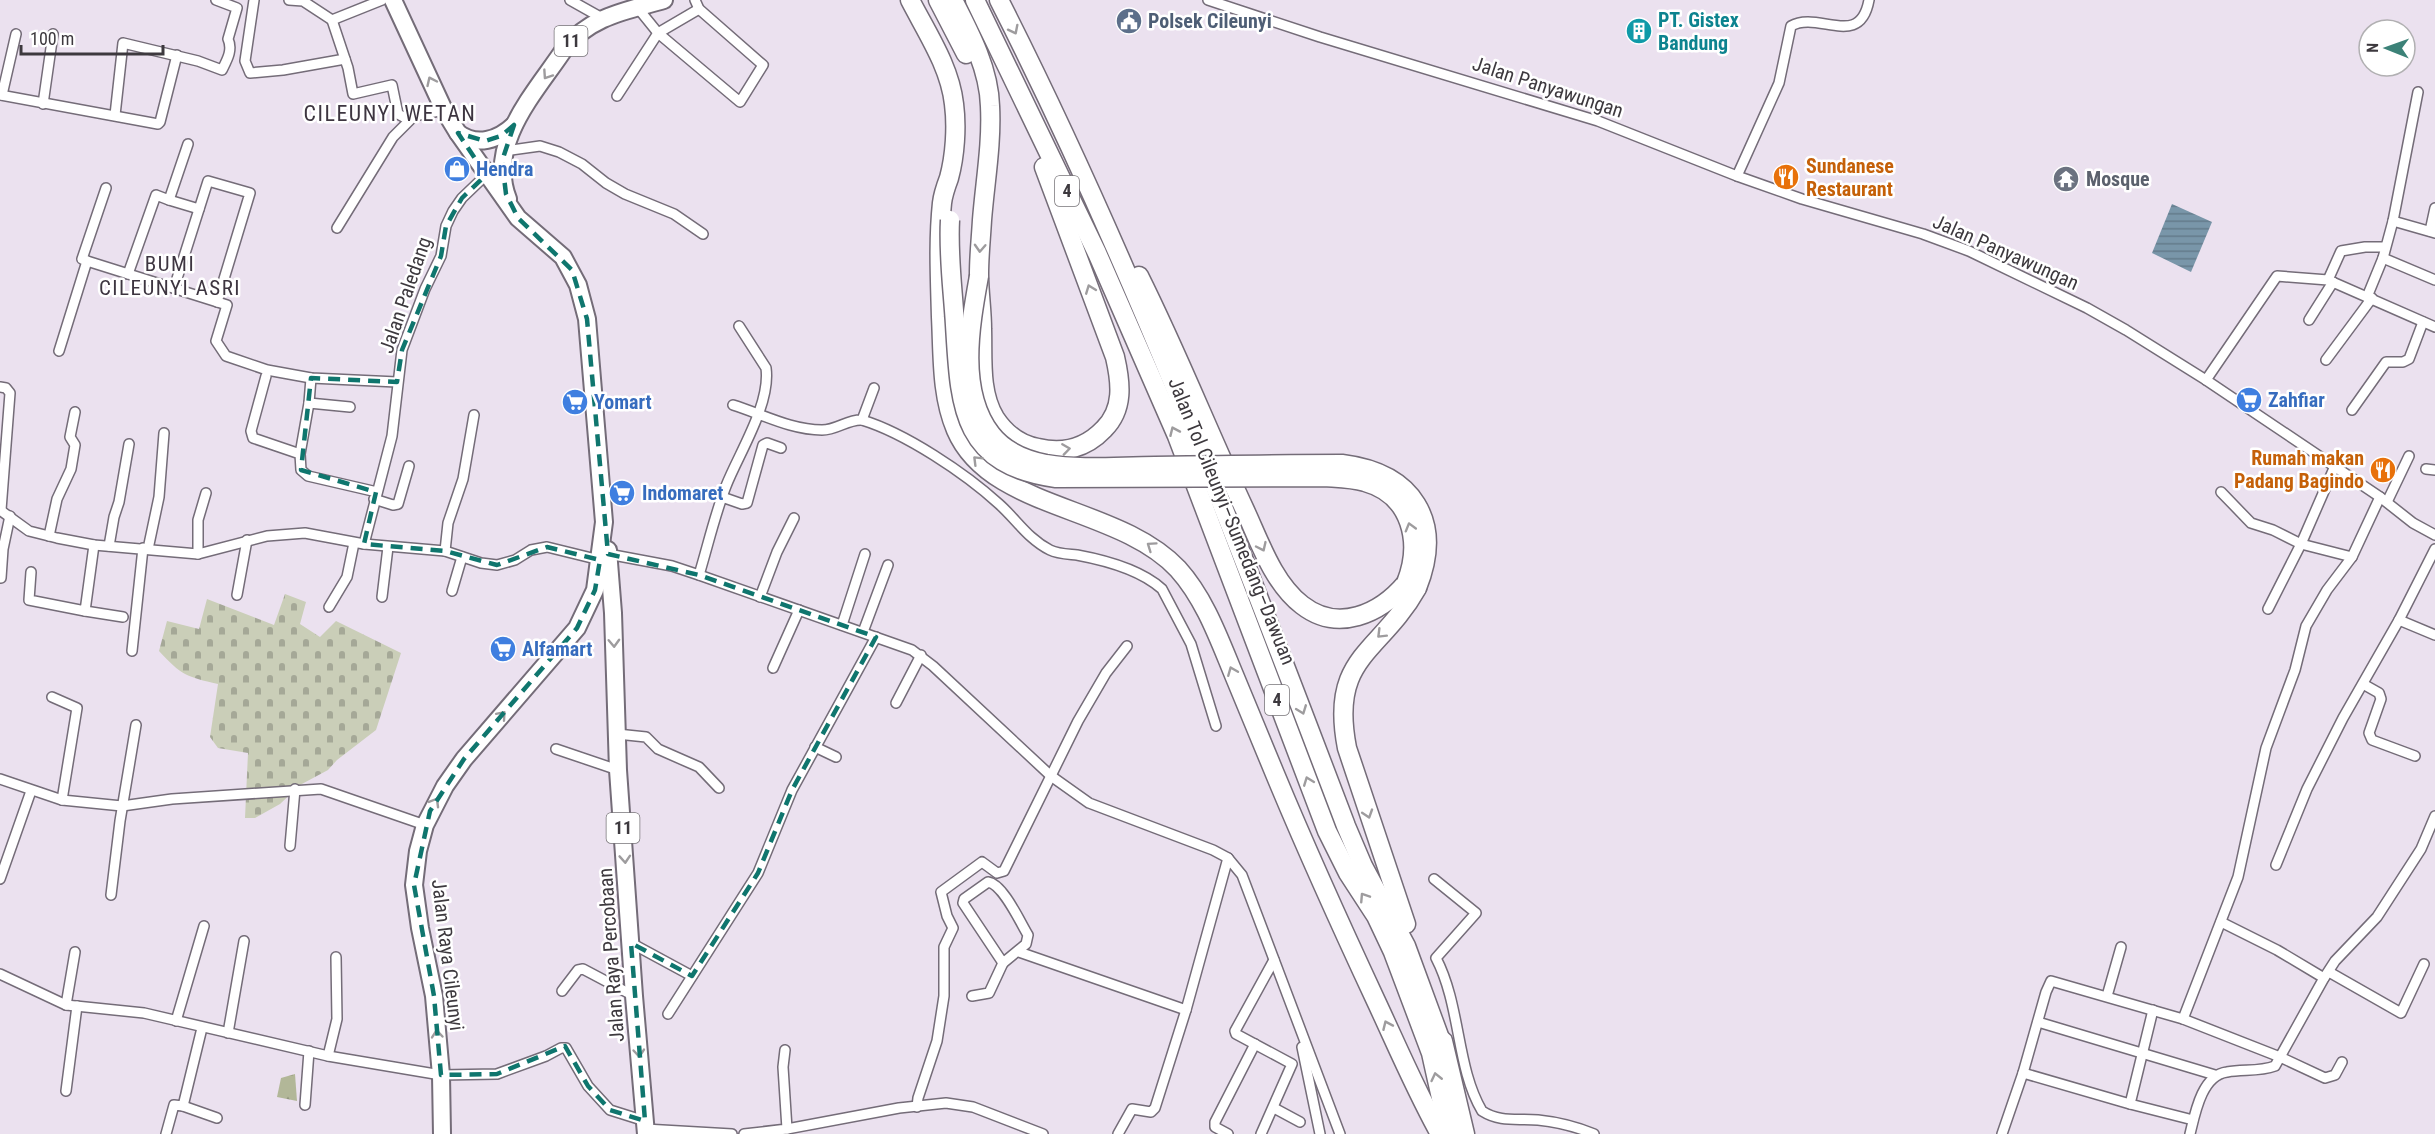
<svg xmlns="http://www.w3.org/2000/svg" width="2435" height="1134" viewBox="0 0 2435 1134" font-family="'Roboto Condensed',sans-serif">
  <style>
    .forest { fill: url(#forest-firs) }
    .cemetery { fill: url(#cemetery-stones) }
    .water { fill: url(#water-rules) }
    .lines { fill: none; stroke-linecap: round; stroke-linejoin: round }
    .minor-casing { stroke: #746c78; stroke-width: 12 }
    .trunk-casing { stroke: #746c78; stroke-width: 20 }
    .motorway-casing { stroke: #746c78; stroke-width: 21 }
    .minor { stroke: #fff; stroke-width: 9 }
    .trunk { stroke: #fff; stroke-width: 16 }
    .motorway { stroke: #fff; stroke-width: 18 }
    .motorway-bridge-casing { stroke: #746c78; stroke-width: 21; stroke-linecap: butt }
    .motorway-bridge { stroke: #fff; stroke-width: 18 }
    .oneway { stroke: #9e9c9e }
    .marked { fill: none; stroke: #0f766e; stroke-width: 4.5; stroke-dasharray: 12 8; stroke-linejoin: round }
    .labels { text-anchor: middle; stroke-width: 5; stroke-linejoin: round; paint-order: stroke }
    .shield { fill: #fff; stroke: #777478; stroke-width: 1.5 }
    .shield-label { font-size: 18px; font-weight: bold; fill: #3d393e }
    .culture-label { font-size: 20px; font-weight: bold; fill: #0d838f; stroke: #fff; text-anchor: start }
    .service-label { font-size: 20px; font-weight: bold; fill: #4e5e75; stroke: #fff; text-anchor: start }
    .street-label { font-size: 20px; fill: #3d393e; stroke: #fff }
    .food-label { font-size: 20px; font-weight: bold; fill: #c56008; stroke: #fff; text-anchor: start }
    .shop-label { font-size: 20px; font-weight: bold; fill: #366cbe; stroke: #fff; text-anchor: start }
    .worship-label { font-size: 20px; font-weight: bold; fill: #5b616d; stroke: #fff; text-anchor: start }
    .neighbourhood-label { font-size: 21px; letter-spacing: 1.5px; fill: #3d3540; stroke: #fff }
    .quarter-label { font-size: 22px; letter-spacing: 1.5px; fill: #3d3540; stroke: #fff }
  </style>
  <defs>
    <pattern id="forest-firs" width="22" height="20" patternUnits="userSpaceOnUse" patternTransform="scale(1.5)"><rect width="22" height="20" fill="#b2b798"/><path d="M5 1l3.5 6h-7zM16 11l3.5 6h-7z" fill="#92967d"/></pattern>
    <pattern id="cemetery-stones" width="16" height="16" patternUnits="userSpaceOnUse" patternTransform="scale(1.5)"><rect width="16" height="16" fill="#caceb8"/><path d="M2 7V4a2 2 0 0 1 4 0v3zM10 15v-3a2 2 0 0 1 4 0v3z" fill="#a5a897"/></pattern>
    <pattern id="water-rules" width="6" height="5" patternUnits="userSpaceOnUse" patternTransform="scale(1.5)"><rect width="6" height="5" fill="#7996a9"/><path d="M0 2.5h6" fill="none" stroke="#647b8b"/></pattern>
  </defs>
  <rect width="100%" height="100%" fill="#ebe1ef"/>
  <path class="forest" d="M295,1074L297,1101L277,1097L281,1078Z"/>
  <path class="cemetery" d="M285,594L306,602L300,624L320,637L336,621L401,653L376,730L337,760L328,770L300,785L280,804L255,818H245L248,753L218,748L210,737L218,684C187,677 181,675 159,651L167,621L199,629L207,599L274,625Z"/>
  <path class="water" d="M2172,204L2212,222L2191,272L2152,253Z"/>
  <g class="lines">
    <defs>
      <g id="minor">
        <path d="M254,0L245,61L250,73L283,70L345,59"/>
        <path d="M289,0L303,1L332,20L382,0"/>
        <path d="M570,0L602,18"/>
        <path d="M1208,0L1320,37L1598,121L1737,176L1802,199L1923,234L1969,251L2087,308L2126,330L2206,380L2380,497L2413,523L2435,535"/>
        <path d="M637,7L658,33L740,102L763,65L699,9L695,0"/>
        <path d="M332,20L348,68L353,94L392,85L398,114L409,120"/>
        <path d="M0,95L158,124L160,122L177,55"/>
        <path d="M2,95L16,34"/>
        <path d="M617,96L658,33L699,9"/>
        <path d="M43,104L53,34"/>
        <path d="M115,115L123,43L198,61L222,70C227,60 233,50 228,39L237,8L216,0"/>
        <path d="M504,151L540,146L559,152L582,164L606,183L625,194L674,214L703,234"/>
        <path d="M1737,176L1779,83L1791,26C1818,10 1860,50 1869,0"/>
        <path d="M169,200L199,209"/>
        <path d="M2393,221L2435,233"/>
        <path d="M337,228L393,137L414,116L444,110"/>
        <path d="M2430,231L2435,208"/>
        <path d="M2383,258L2435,280"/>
        <path d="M87,261L227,305L216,341L226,356L267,370L311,378L397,382"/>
        <path d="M128,274L156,195L169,200L188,144"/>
        <path d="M2328,280L2341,251L2365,247H2384"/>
        <path d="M174,288L208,181L250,193L217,302"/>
        <path d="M2367,297L2383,258L2393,221L2418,92"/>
        <path d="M2309,320L2333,282"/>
        <path d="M59,351L87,261L82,259L106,188"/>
        <path d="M2326,360L2372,298"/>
        <path d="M266,376L251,431L253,438L300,454L301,470L308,476L377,492"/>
        <path d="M2206,380L2277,276L2328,280L2435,327"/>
        <path d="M0,387L6,388L10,393L1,510"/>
        <path d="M309,403L350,407"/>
        <path d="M733,405C762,414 791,430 822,430C837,430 848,419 862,420L874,388"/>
        <path d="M2352,410L2386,362H2403L2409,359L2423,322"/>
        <path d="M862,420C905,433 965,473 999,504C1016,519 1028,539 1050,550C1058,554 1067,554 1077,555C1104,560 1141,570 1162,589L1191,644L1216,726"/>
        <path d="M300,454L309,403L311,378"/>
        <path d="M2426,469L2435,470"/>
        <path d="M2221,492L2251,523L2273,530L2301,544L2352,557"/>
        <path d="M722,497L742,504L747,503L763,445L767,443L781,448"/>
        <path d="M374,499L393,505L398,504L409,466"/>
        <path d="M2387,502L2409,456"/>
        <path d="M0,510L29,531L57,538L94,545L198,554L267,536L305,533L364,544L445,551L481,563L497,565L515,560L531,550L547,547L600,560"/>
        <path d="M49,536L57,499L71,469L75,445L70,437L75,412"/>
        <path d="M364,544L392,436L402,350L425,289L441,256L446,226L453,211L462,198L486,175"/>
        <path d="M109,546L114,517L119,502L129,444"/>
        <path d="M148,549L159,497L164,433"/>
        <path d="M445,551L448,523L463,479L474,415"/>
        <path d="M198,554V520L206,493"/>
        <path d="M608,554L672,566L699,575L912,650L933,666L1051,776L1089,803L1213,850L1228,858L1242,875L1340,1134"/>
        <path d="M31,572L29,600L85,611L94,545"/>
        <path d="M699,575C708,545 715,514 726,486C739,453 771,404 766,368L739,326"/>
        <path d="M1,578L3,549L10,516"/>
        <path d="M452,591L462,557"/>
        <path d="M237,595L247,540"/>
        <path d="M382,597L388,547"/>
        <path d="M760,597L777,552L794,518"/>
        <path d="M329,607L347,577L354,543"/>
        <path d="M2268,609L2301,544L2335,466"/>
        <path d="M85,611L123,617"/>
        <path d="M2399,620L2435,635"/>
        <path d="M842,625L865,554"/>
        <path d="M863,632L888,565"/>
        <path d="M132,651L143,548"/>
        <path d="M773,668L799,610"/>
        <path d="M2363,684L2379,693L2381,699L2369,733L2372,740L2415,756"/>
        <path d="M52,697L77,708L62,800"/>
        <path d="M896,703L921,655"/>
        <path d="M617,734L646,737L658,749L699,767L719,788"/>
        <path d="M815,747L836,757"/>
        <path d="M556,749L618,770"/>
        <path d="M0,779L62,800L122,806L172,799L321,789L425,825"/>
        <path d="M290,846L295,789"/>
        <path d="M2276,865L2307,789L2343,718L2399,620L2435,549"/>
        <path d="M0,879L31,791"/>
        <path d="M1434,879L1476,913L1436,958C1461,1006 1456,1067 1482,1111C1501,1123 1517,1118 1538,1120C1557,1122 1577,1127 1594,1134"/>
        <path d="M988,882C1003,884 1020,922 1028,935L1026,944L1003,963L963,903L964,899Z"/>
        <path d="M111,895L120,821L136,725"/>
        <path d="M2221,922L2277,950L2324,978"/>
        <path d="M631,943L692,976"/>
        <path d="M1019,952L1186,1010"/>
        <path d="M2329,972L2401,1013L2424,964"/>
        <path d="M0,974L66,1005L144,1013L328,1056L441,1075L497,1074L546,1056L561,1048H566L588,1086L610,1110L645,1121"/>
        <path d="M562,991L578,970L583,969L634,996"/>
        <path d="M972,996L989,993L1003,963"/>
        <path d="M2107,996L2121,947"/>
        <path d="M66,1005L75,952"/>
        <path d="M2153,1010L2130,1104L2193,1120"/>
        <path d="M668,1014L758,873L792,790L876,637"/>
        <path d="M176,1021L204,926"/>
        <path d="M2038,1022L2215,1075"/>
        <path d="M228,1033L244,941"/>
        <path d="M1302,1047L1320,1134"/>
        <path d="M328,1056L337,1019L336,957"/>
        <path d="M2342,1062L2335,1075L2325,1078L2280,1057L2183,1019L2238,877L2266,748L2295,670L2306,626L2327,590L2352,557L2380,497"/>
        <path d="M2023,1073L2130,1104"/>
        <path d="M66,1091L77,1006"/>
        <path d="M305,1105L309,1051"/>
        <path d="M183,1106L217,1118"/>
        <path d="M917,1107L918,1098L937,1041L944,996V947L953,928L947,916L941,892L982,862L997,873L1004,871L1078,721L1106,673L1127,646"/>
        <path d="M1274,1108L1300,1122"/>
        <path d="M645,1129L732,1134"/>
        <path d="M787,1129L899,1108L946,1103L973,1107L1043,1134"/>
        <path d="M166,1134L174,1105L183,1106L202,1028"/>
        <path d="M744,1134L787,1129L783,1067L785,1050"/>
        <path d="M1118,1134L1132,1109L1151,1112L1155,1108L1186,1010L1228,858"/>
        <path d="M1228,1134L1215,1127V1122L1255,1044"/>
        <path d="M1261,1134L1292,1064L1236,1034L1235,1031L1274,960"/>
        <path d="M2002,1134L2023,1073L2046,992L2051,981L2183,1019"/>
        <path d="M2190,1134C2195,1113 2202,1075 2227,1072C2243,1069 2259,1072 2275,1066L2324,978L2335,961L2377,917L2421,849L2435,816"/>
      </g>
      <g id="trunk">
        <path d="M393,0L444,110L458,133L518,218L563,257L578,285L587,319L604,522L595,590L577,628L464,759L445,786L425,825L418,851L414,885L420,928L434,996L441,1075L442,1134"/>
        <path d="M458,133C477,147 498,140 514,125"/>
        <path d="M508,199C486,143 536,92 565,48C591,16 626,11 664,0"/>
        <path d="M608,550L613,613L618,770L634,996L646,1134"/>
      </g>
      <g id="motorway">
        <path d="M910,0C927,33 950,67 954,104C957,127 955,156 949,178C946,186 943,194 942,203C938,241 940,279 941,317C943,355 941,395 956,430C990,510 1118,505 1178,569C1205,599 1219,639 1234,675C1248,708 1261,741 1275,774C1307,851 1341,926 1376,1001C1397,1046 1416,1091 1440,1134"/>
        <path d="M938,0L966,54"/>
        <path d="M953,0C970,33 989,69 990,106C992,144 985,182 982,220C981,238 979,256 979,274C979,292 982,310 982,329C983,357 979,392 995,418C1005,433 1020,445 1038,448C1063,454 1086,448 1104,429C1124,409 1121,383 1115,357L1044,167"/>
        <path d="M975,0L1097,253L1177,436L1327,831L1348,873L1376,916L1393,952L1431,1053L1449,1134"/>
        <path d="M999,0C1134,266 1240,547 1346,826L1363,866L1406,946L1445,1052"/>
        <path d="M1139,276C1177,352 1208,431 1244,508C1259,540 1273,583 1302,605C1338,633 1380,614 1406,583"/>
        <path d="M1406,924L1347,748C1329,656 1380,654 1417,588"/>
        <path d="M1443,1041L1465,1134"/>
      </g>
    </defs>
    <use href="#minor" class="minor-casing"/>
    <use href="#trunk" class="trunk-casing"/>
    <use href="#motorway" class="motorway-casing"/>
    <use href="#minor" class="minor"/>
    <use href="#trunk" class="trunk"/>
    <use href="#motorway" class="motorway"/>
    <defs>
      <g id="motorway-bridge">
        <path d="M950,220C948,256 953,290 955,325C960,405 960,465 1056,478L1324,477C1338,478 1352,478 1365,482C1412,495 1422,543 1406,583"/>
        <path d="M979,276C970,326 958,391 991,434C1004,451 1026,460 1046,464C1082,470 1119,466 1155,466C1217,465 1280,464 1342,464C1413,473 1444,521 1417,588"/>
      </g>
    </defs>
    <use href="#motorway-bridge" class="motorway-bridge-casing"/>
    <use href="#motorway-bridge" class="motorway-bridge"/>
  </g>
  <defs><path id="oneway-chevron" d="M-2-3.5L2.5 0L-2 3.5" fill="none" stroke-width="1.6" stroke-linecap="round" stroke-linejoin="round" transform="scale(1.5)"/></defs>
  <g class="oneway">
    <use href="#oneway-chevron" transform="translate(1014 30) rotate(63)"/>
    <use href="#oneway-chevron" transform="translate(547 75) rotate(124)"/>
    <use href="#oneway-chevron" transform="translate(431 81) rotate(-115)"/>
    <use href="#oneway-chevron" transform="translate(980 248) rotate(93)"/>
    <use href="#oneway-chevron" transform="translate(1090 289) rotate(-111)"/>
    <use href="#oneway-chevron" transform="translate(1174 431) rotate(-114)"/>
    <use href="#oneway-chevron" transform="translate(1066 449) rotate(-8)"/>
    <use href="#oneway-chevron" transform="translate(977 460) rotate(-135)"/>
    <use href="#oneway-chevron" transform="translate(1410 527) rotate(-106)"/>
    <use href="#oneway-chevron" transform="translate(1151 546) rotate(-145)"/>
    <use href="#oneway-chevron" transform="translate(1262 547) rotate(65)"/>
    <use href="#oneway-chevron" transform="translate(1381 634) rotate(135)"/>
    <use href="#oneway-chevron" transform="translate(614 643) rotate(88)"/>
    <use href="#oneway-chevron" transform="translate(1232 671) rotate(-112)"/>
    <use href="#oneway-chevron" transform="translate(1302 710) rotate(69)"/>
    <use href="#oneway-chevron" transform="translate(502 715) rotate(-49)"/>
    <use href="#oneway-chevron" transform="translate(1308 781) rotate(-111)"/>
    <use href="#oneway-chevron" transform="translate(435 802) rotate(-60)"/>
    <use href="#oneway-chevron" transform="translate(1368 814) rotate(72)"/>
    <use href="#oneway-chevron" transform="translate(625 859) rotate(86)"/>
    <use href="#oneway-chevron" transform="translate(1364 897) rotate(-123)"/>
    <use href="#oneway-chevron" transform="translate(1387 1025) rotate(-114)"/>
    <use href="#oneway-chevron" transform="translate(437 1034) rotate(-95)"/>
    <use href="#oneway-chevron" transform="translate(639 1053) rotate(85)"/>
    <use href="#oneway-chevron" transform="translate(1436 1077) rotate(-103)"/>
  </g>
  <path class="marked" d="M514,125L502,161L506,194L518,218L572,270L587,319L608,554L699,575L876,637L792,790L758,873L692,976L631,943L645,1121L610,1110L588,1086L565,1046L497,1074L441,1075L434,996L414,885L430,811L464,759L577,628L595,590L600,560L547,547L497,565L445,551L364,544L376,492L301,470L311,378L397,382L402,350L441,256L446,226L462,198L486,175L458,133L485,141L501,136Z"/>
  <defs>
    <symbol id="civic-disc" viewBox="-11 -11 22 22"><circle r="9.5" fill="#5c6f8a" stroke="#fff"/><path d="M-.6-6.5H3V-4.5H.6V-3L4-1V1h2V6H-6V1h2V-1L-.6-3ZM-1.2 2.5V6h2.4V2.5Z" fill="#fff"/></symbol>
    <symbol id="building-disc" viewBox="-11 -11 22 22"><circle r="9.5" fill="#0f9aa8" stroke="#fff"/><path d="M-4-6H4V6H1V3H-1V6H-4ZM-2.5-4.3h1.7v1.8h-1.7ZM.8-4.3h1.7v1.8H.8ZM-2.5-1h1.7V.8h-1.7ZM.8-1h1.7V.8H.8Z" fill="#fff"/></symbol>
    <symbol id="shop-disc" viewBox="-11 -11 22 22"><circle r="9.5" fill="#3f7fe0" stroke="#fff"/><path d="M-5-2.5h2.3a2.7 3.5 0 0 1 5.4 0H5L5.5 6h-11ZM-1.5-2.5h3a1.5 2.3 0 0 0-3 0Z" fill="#fff"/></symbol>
    <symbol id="restaurant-disc" viewBox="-11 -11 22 22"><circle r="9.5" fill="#e8710a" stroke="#fff"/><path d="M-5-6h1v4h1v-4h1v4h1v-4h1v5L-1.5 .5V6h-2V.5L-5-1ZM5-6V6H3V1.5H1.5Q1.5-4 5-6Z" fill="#fff"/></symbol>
    <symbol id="temple-disc" viewBox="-11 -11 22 22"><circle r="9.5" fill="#6b7280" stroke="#fff"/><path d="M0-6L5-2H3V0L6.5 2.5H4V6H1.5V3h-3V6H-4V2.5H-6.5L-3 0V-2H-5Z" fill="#fff"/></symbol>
    <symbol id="supermarket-disc" viewBox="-11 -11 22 22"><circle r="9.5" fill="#3f7fe0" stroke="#fff"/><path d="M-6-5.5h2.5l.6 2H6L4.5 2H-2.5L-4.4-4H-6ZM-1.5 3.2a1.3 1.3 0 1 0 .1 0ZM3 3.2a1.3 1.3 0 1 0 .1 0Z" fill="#fff"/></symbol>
  </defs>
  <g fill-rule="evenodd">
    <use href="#civic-disc" x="1114" y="6" width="30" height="30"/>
    <use href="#building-disc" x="1624" y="16" width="30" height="30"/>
    <use href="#shop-disc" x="442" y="154" width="30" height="30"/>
    <use href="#restaurant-disc" x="1771" y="162" width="30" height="30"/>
    <use href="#temple-disc" x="2051" y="164" width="30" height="30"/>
    <use href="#supermarket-disc" x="2234" y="385" width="30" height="30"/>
    <use href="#supermarket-disc" x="560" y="387" width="30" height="30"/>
    <use href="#restaurant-disc" x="2368" y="455" width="30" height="30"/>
    <use href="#supermarket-disc" x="607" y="478" width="30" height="30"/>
    <use href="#supermarket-disc" x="488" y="634" width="30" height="30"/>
  </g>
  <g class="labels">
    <g class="shield">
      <rect x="554.5" y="26" width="33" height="30" rx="4.5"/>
      <rect x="1055" y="176" width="24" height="30" rx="4.5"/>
      <rect x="1265" y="685" width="24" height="30" rx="4.5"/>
      <rect x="606.5" y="813" width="33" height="30" rx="4.5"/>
    </g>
    <g class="shield-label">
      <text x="571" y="47">11</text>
      <text x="1067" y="197">4</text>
      <text x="1277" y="706">4</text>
      <text x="623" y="834">11</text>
    </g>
    <g class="culture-label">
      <text x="1658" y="27">PT. Gistex<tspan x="1658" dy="23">Bandung</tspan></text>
    </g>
    <g class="service-label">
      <text x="1148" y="28">Polsek Cileunyi</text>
    </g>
    <g class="street-label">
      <text transform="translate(1548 87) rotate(18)" y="7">Jalan Panyawungan</text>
      <text transform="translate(2006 252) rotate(24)" y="7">Jalan Panyawungan</text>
      <text transform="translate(405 295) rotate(-71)" y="7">Jalan Paledang</text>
      <text transform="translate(1232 521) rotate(68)" y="7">Jalan Tol Cileunyi–Sumedang–Dawuan</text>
      <text transform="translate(448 955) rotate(83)" y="7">Jalan Raya Cileunyi</text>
      <text transform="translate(611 955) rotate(-94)" y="7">Jalan Raya Percobaan</text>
    </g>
    <g class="food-label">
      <text x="1806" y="173">Sundanese<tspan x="1806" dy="23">Restaurant</tspan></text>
      <text x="2364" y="465" text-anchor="end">Rumah makan<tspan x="2364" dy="23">Padang Bagindo</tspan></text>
    </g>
    <g class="shop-label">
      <text x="476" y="176">Hendra</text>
      <text x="2268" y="407">Zahfiar</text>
      <text x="594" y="409">Yomart</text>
      <text x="642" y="500">Indomaret</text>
      <text x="522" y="656">Alfamart</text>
    </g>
    <g class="worship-label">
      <text x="2086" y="186">Mosque</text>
    </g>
    <g class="neighbourhood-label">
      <text x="170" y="271">BUMI<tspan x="170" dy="24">CILEUNYI ASRI</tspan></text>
    </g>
    <g class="quarter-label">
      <text x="390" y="121">CILEUNYI WETAN</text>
    </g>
  </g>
  <g transform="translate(2387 48) rotate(271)"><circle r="28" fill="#ffffff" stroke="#b1b0b2" stroke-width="1.5"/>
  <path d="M0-4.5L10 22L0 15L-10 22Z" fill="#3c8278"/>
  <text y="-9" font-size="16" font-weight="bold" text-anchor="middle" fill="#3d393e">N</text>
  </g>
  <path d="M21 45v9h142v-9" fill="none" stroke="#3d393e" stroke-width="3"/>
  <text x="30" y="45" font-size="18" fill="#3d393e" stroke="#ffffff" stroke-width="4.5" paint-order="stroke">100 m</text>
</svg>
